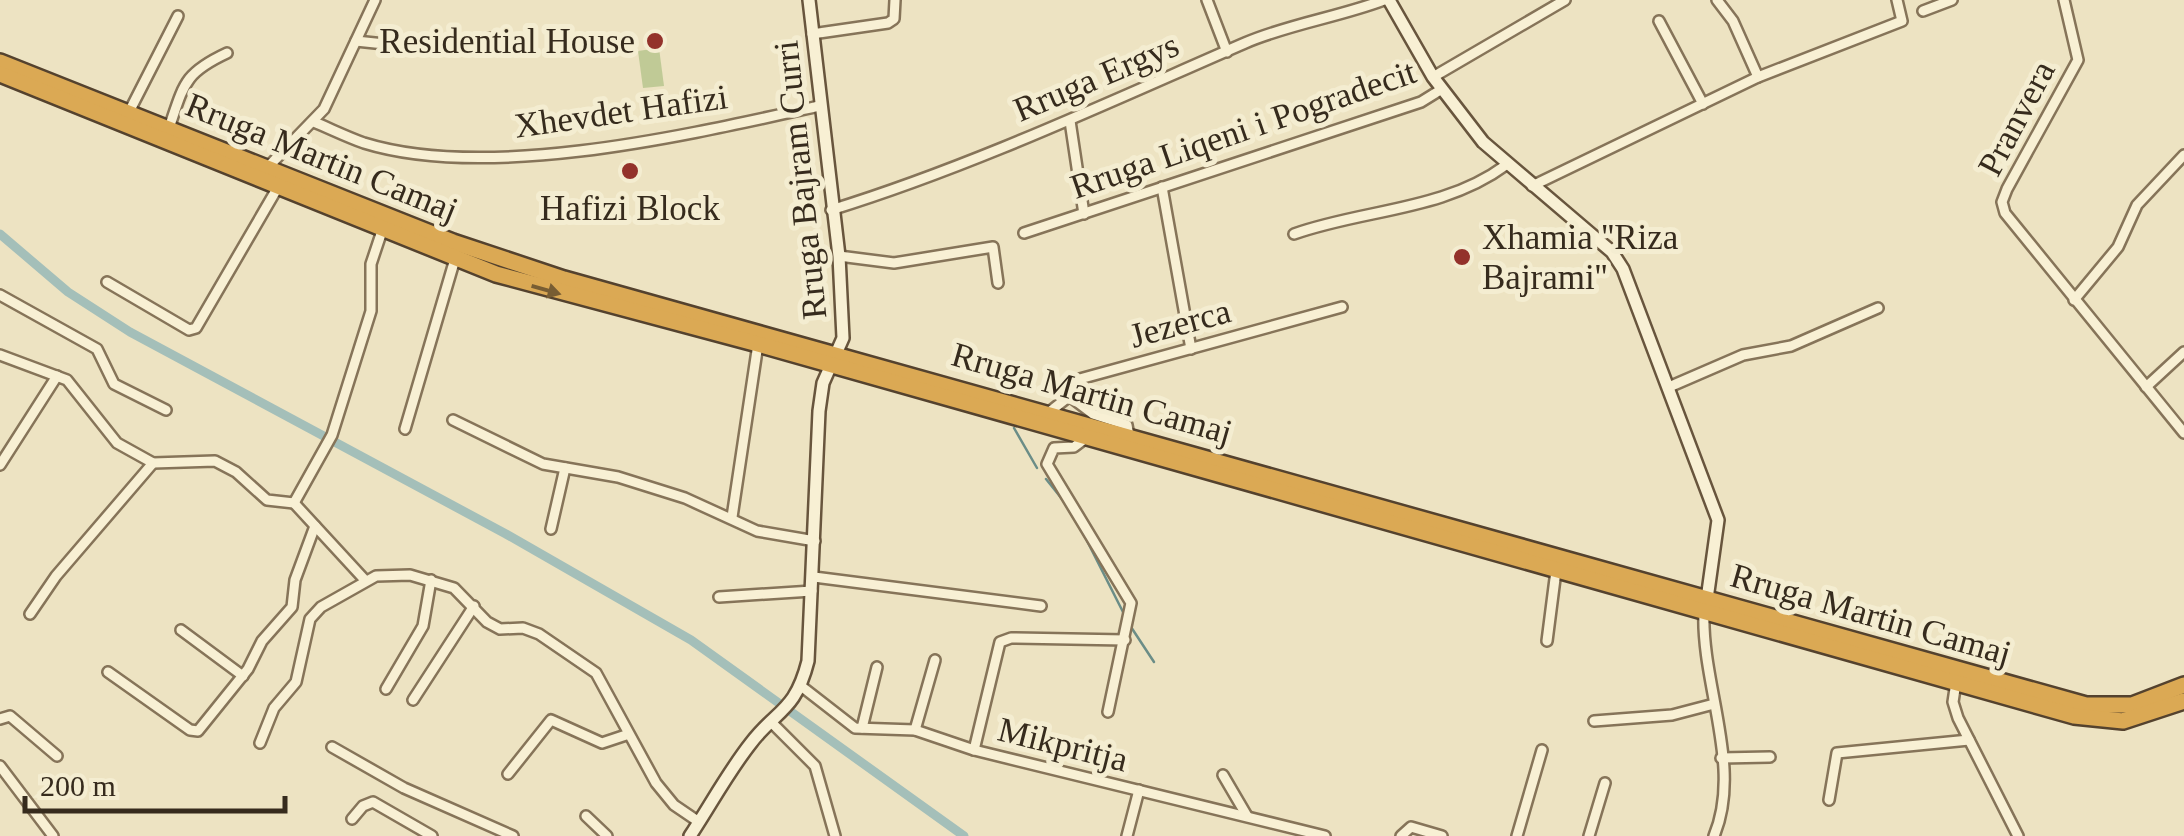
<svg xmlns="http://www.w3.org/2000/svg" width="2184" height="836" viewBox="0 0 2184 836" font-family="Georgia,serif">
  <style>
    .green { fill: #c0ca96 }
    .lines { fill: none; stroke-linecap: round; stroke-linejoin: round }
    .stream { stroke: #6b8d87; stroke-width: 2.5 }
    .canal { stroke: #a4bfb9; stroke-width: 9 }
    .street-casing { stroke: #867459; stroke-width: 14 }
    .secondary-casing { stroke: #68553d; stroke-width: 16 }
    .highway-casing { stroke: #54422e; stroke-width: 20 }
    .street { stroke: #f8f0d4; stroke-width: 9 }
    .secondary { stroke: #f8f0d4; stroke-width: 11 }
    .highway { stroke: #dba954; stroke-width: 15 }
    .oneway { fill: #785d33 }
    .poi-dot { fill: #93322b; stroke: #f4edd1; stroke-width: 4 }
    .labels { text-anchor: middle; stroke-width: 10; stroke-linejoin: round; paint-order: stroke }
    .poi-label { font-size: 35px; fill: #362b1d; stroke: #f4edd1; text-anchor: end }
    .street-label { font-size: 35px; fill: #362b1d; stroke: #f4edd1 }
  </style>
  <rect width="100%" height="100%" fill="#ede3c2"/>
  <path class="green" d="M659,48L664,86L643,88L638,51Z"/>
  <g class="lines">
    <g class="stream">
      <path d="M1014,428L1037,468"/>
      <path d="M1046,479L1070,509"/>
      <path d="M1079,525L1123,612"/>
      <path d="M1131,627L1154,662"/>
    </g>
    <path class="canal" d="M0,234L68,292L130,332L506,534L691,640L964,836"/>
    <defs>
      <g id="street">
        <path d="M1207,0L1227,52"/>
        <path d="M1717,0L1733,21L1758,77"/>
        <path d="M2064,0L2078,60L2007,189L2002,202L2005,213L2184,433"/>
        <path d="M1923,11L1952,0"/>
        <path d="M1659,21L1703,104"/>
        <path d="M812,34L888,23L894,19L895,0"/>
        <path d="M356,41L394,45L495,38"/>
        <path d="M1433,77L1565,0"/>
        <path d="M129,112L178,16"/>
        <path d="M1070,121L1084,214"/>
        <path d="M314,122C331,129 347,137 364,143C490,182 692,134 819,106"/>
        <path d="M169,128C184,84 184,73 227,53"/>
        <path d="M267,168L324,109L375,0"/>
        <path d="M1532,186L1758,77L1902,21L1897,0"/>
        <path d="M1162,187L1191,349"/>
        <path d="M831,210C973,166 1109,102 1245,43C1289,24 1339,17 1384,0"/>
        <path d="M1024,233L1421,102L1442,89"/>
        <path d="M1294,234C1364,209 1444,211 1506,165"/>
        <path d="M839,256L894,263L993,247L998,283"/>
        <path d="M107,282L189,330L196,328L278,187"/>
        <path d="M0,295L97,349L114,384L166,410"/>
        <path d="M2074,300L2118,247L2137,205L2184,155"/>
        <path d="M0,355L67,380L117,443L153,463L215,461L236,472L267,500L294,503"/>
        <path d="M1669,387L1743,355L1791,346L1878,308"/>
        <path d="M2146,387L2184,352"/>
        <path d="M1068,395L1093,414L1127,425L1129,436"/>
        <path d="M1048,413L1067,398L1076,380L1342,307"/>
        <path d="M453,420L543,464L618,477L685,498L757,531L815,541"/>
        <path d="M405,429L455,259"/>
        <path d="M1086,438L1074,447L1054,448L1047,464L1131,603L1108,712"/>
        <path d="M0,465L57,376"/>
        <path d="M294,503L332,435L371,311V264L383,228"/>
        <path d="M294,503L364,579"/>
        <path d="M732,517L758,344"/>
        <path d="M551,529L565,468"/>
        <path d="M814,577L1041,606"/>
        <path d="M719,597L812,591"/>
        <path d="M1704,612C1701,684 1743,767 1714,836"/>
        <path d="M30,614L56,576L153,463"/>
        <path d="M181,630L243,676"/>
        <path d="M1547,641L1556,571"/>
        <path d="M108,672L190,730L198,731L248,669L262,641L292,607L295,580L315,526"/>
        <path d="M1956,682L1953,702L1958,718L2018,836"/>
        <path d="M801,686L855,728L915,730L974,750L1325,836"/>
        <path d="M386,689L423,626L431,580"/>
        <path d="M413,700L474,606"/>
        <path d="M0,719L10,716L57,756"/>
        <path d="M1594,721L1672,715L1714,704"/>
        <path d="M773,724L815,766L835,836"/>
        <path d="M862,728L877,667"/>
        <path d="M915,730L935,660"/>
        <path d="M260,743L274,708L296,682L310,619L321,607L376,576L410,575L454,588L487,622L500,629L523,628L539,634L596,673L656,783L674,805L699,822"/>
        <path d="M332,747L404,788L513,836"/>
        <path d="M974,750L1000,642L1011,638L1125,640"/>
        <path d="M1721,758L1770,757"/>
        <path d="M0,766L53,836"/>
        <path d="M508,774L551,720L602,743L626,735"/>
        <path d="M1223,775L1247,816"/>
        <path d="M1829,800L1837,753L1969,740"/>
        <path d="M586,816L607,836"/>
        <path d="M352,819L363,806L373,802L432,836"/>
        <path d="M1127,836L1139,790"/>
        <path d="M1401,836L1411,827L1442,836"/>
        <path d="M1517,836L1542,750"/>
        <path d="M1589,836L1605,783"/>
      </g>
      <g id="secondary">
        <path d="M1389,0L1433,77L1483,142L1612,252L1623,269L1718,520L1707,599"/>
        <path d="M690,836C710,806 728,772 751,743C777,709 795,712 808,661L819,411L823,383L843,338L839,256L809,0"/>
      </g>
      <g id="highway">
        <path d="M0,62L453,242L564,279L2086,705H2132L2184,685"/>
        <path d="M0,74L496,274L758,344L2074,716L2123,721L2184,701"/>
      </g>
    </defs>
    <use href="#street" class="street-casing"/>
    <use href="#secondary" class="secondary-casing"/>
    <use href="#highway" class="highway-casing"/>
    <use href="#street" class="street"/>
    <use href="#secondary" class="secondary"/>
    <use href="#highway" class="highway"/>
  </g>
  <defs><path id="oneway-solid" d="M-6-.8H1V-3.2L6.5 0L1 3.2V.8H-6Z" transform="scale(2.5)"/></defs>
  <use class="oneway" href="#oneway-solid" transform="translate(546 290) rotate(16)"/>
  <g class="poi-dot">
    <circle cx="655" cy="41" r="10"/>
    <circle cx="630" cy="171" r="10"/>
    <circle cx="1462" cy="257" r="10"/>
  </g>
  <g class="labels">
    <g class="poi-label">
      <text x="635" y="53">Residential House</text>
      <text x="630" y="220" text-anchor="middle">Hafizi Block</text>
      <text x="1482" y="249" text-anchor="start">Xhamia ''Riza<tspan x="1482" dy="40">Bajrami''</tspan></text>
    </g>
    <g class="street-label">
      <text transform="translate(1096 77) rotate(-23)" y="12">Rruga Ergys</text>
      <text transform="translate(621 111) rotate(-8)" y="12">Xhevdet Hafizi</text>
      <text transform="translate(2016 118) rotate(-62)" y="12">Pranvera</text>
      <text transform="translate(1243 129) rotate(-19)" y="12">Rruga Liqeni i Pogradecit</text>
      <text transform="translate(322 157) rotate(22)" y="12">Rruga Martin Camaj</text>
      <text transform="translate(800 180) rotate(-96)" y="12">Rruga Bajram Curri</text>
      <text transform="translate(1180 323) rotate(-15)" y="12">Jezerca</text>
      <text transform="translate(1092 393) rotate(16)" y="12">Rruga Martin Camaj</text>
      <text transform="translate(1871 614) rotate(16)" y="12">Rruga Martin Camaj</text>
      <text transform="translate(1063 744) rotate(14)" y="12">Mikpritja</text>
    </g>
  </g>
  <path d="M25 796v15h260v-15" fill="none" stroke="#362b1d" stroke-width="5"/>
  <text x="40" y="796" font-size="30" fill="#362b1d" stroke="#f4edd1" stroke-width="8" paint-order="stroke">200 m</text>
</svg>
